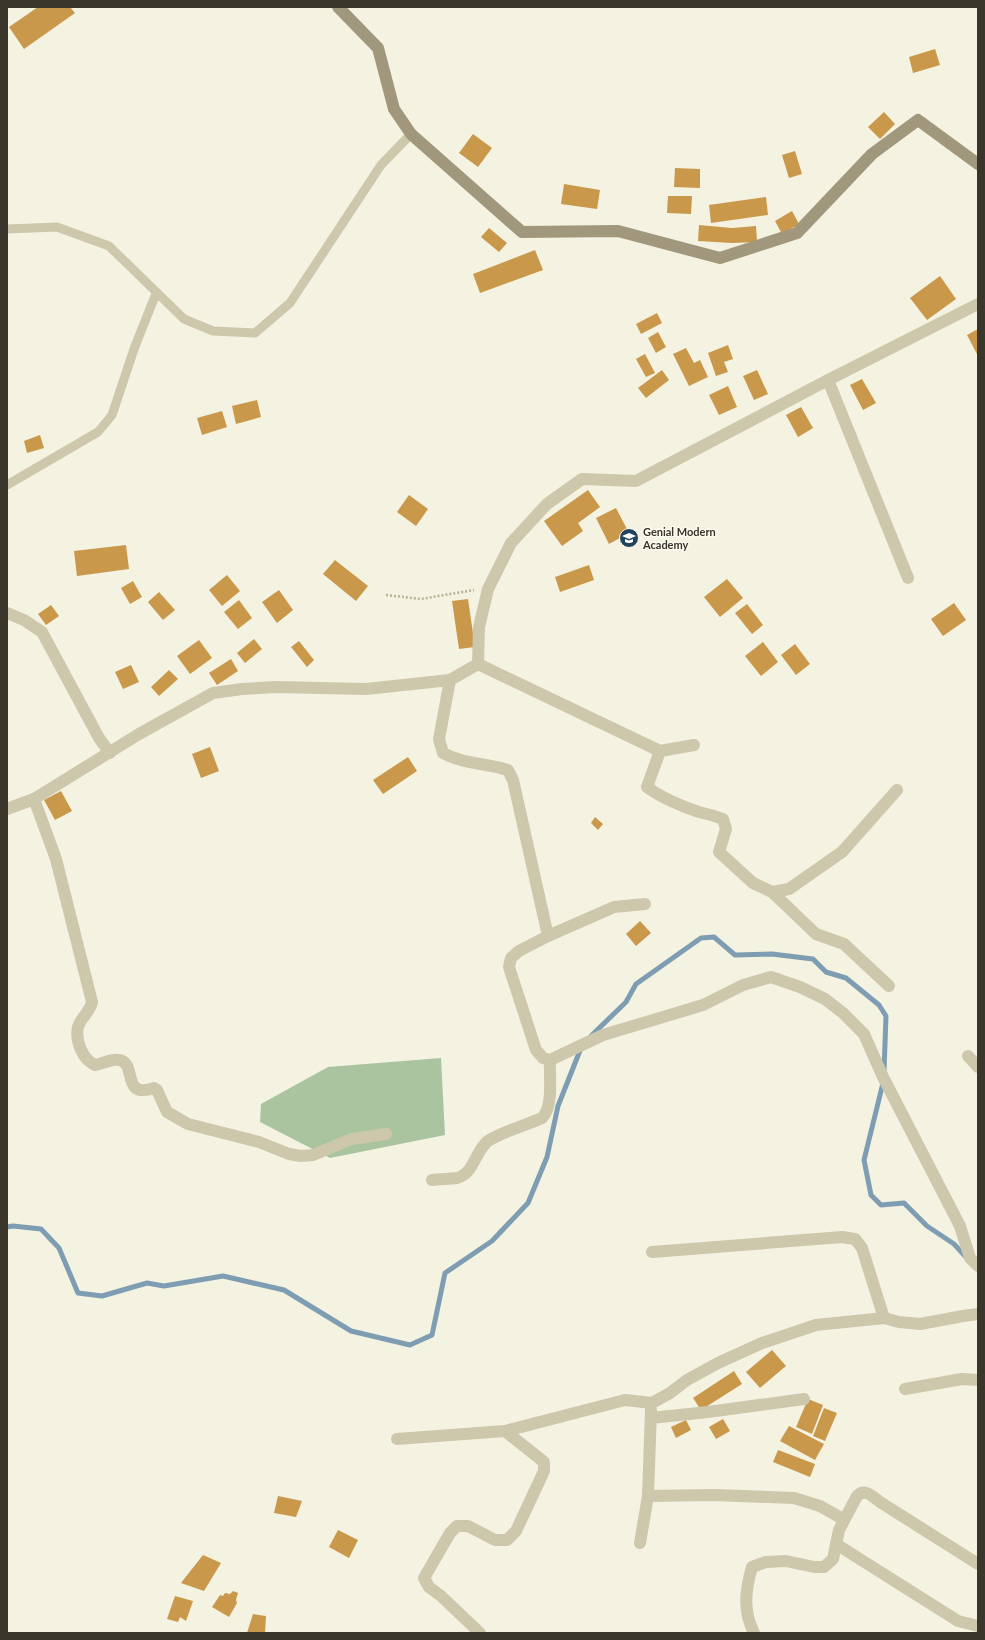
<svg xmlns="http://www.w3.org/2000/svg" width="985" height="1640" viewBox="0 0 985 1640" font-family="Lato,sans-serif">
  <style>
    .grass { fill: #aac4a0 }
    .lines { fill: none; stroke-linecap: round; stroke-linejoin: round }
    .stream { stroke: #7f9db2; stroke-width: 5 }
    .building { fill: #c9984a }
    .path { stroke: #b9b296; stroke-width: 2.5; stroke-dasharray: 2 2; stroke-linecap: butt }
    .lane { stroke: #cdc7ac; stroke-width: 9 }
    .street { stroke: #cdc7ac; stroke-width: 12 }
    .secondary { stroke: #a1977d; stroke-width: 12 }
    .labels { text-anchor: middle; stroke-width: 3; stroke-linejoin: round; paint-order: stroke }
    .poi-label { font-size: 11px; font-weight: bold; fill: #3b362b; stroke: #fbfaee; text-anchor: start }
  </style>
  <rect width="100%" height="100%" fill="#f4f2e1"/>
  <path class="grass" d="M441,1058L445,1135L330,1158L260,1122L261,1104L328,1067Z"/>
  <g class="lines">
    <g class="stream">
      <path d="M591,1036L626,1002L636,984L701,938L714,937L735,955L772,954L813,959L826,972L846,978L879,1005L886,1016L884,1071"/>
      <path d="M883,1083L864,1160L871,1195L881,1205L904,1203L927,1226L954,1244L966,1257"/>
      <path d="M7,1227L13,1226L41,1229L59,1248L78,1293L102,1296L147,1283L164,1286L223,1276L284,1290L351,1331L410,1345L432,1335L445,1273L492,1241L528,1203L547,1157L558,1106L581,1048"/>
    </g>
  </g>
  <g class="building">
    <path d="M38,7H70L75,13L24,49L9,27Z"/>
    <path d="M935,49L940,65L913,73L909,57Z"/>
    <path d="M884,112L895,124L880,139L868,127Z"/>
    <path d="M473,134L492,148L478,167L459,153Z"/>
    <path d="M795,151L802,174L789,178L782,155Z"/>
    <path d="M675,168L700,169V188L674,187Z"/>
    <path d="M564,184L600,190L597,209L561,204Z"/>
    <path d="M668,196H692L691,214L667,213Z"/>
    <path d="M766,197L768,215L711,223L709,205Z"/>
    <path d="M792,211L799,224L782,234L775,221Z"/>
    <path d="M699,225L732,228L756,226L757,242L732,243L698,241Z"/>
    <path d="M489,228L507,243L499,252L481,237Z"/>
    <path d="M535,250L543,270L480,293L473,274Z"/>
    <path d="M940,276L956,299L927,320L910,298Z"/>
    <path d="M657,313L662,323L641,334L636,324Z"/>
    <path d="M978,329V356L967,335Z"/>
    <path d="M658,332L666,347L656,353L648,338Z"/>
    <path d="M728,345L733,359L724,362L728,372L716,376L708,353Z"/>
    <path d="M686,348L694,363L700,360L708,377L689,386L673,354Z"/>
    <path d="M645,354L655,373L646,377L636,359Z"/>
    <path d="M662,370L669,380L646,398L638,388Z"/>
    <path d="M757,370L768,394L754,400L743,376Z"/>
    <path d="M862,379L876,403L863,410L850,385Z"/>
    <path d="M728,386L737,407L719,415L709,395Z"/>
    <path d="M257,400L261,417L236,424L232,406Z"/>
    <path d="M801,407L813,428L798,437L786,415Z"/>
    <path d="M222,411L227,427L202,435L197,418Z"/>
    <path d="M40,435L44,448L27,453L24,441Z"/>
    <path d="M588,490L600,507L578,523L583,531L562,546L544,521Z"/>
    <path d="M409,495L428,509L416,526L397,512Z"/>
    <path d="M616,508L629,533L609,544L596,518Z"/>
    <path d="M126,545L129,569L77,576L74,551Z"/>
    <path d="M335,560L368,586L356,601L323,574Z"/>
    <path d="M589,565L594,580L560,592L555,577Z"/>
    <path d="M227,575L240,591L222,606L209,590Z"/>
    <path d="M727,579L743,598L720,617L704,597Z"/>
    <path d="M133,581L142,597L130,604L121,588Z"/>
    <path d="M279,590L293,610L277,623L262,602Z"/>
    <path d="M159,592L175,610L163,620L148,602Z"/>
    <path d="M468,599L475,647L459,649L452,601Z"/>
    <path d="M239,600L252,618L238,629L224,612Z"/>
    <path d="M954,603L966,620L943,636L931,619Z"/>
    <path d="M747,604L763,625L752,634L735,613Z"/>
    <path d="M51,605L59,616L46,625L38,614Z"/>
    <path d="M254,639L262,649L245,663L237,653Z"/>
    <path d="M199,640L212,658L190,674L177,656Z"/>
    <path d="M299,641L314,660L307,667L291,647Z"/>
    <path d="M763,642L778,662L761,676L745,656Z"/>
    <path d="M795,644L810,664L796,675L781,655Z"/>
    <path d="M231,659L238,671L217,685L209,673Z"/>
    <path d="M131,665L139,682L123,689L115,672Z"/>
    <path d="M169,670L178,679L159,696L151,687Z"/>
    <path d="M210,747L219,771L201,778L192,754Z"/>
    <path d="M408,757L417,771L383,794L373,780Z"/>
    <path d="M61,791L72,811L55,820L44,800Z"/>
    <path d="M595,817L603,824L598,830L591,823Z"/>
    <path d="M640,921L651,933L636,946L626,934Z"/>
    <path d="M772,1350L786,1366L760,1388L746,1372Z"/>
    <path d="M734,1371L742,1384L701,1410L693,1398Z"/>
    <path d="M808,1399L823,1405L812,1434L796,1427Z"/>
    <path d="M824,1408L837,1413L825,1441L813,1436Z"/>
    <path d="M723,1419L730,1431L716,1439L709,1427Z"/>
    <path d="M686,1420L691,1430L676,1438L671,1427Z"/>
    <path d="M789,1426L824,1444L815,1460L780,1441Z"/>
    <path d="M778,1450L815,1464L810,1477L773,1462Z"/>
    <path d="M278,1496L302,1501L296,1517L274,1513Z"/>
    <path d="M338,1530L358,1540L349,1558L329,1547Z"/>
    <path d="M203,1555L221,1563L204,1591L181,1583Z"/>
    <path d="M233,1591L238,1593L236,1600L237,1603L229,1617L212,1607L220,1595L223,1596L225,1593L230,1594Z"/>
    <path d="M175,1596L193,1601L186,1621L180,1617L178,1622L167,1619Z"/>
    <path d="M253,1614L266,1616L265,1633H247Z"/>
  </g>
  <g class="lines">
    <path class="path" d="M386,595L421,599L474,590"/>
    <g class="lane">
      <path d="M7,229L57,227L109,246L184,319L213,331L255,333L290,303L381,165L411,134"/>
      <path d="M7,485L98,432L112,415L134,349L155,296"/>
    </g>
    <g class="street">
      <path d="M828,380L908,578"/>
      <path d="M7,613L24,620L42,632L99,738L110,753"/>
      <path d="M478,664L660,751L694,745"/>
      <path d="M450,680L439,739L443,753C463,764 486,763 508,770L513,780L548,936L519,951L511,958L509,967L536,1050L543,1058L550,1060L603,1035L703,1005L743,985L771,977L800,987L825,999L843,1013L864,1034L883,1077L960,1226L970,1258L978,1266"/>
      <path d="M660,751L647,787C660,797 683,807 699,812C708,814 715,816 723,819L726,829L719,852L753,883L772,892L789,889L842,852L897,790"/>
      <path d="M34,799L56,859L92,1002C90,1012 81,1017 78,1027C75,1040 82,1059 95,1065C102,1064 112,1058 119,1060C138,1063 120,1099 154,1088L157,1090L167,1112L188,1124L259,1142L289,1154L301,1156L313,1155L352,1139L386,1134"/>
      <path d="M7,809L34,799L139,734L213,693L242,689L275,687L366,689L450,680L478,664L479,627L488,589L511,543L547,504L582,479L636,481L828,380L978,304"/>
      <path d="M772,892L816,934L844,944L889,986"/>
      <path d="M548,936L614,907L645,904"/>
      <path d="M968,1056L978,1067"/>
      <path d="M432,1180C440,1179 449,1179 457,1178C474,1174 475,1151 488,1141C499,1133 529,1124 542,1118C554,1106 549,1076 550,1060"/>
      <path d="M652,1252L842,1237L855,1239L862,1248L884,1318"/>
      <path d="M905,1389L962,1379L978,1380"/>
      <path d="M651,1418L708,1412L804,1399"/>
      <path d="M397,1439L505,1431L625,1400L652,1403L670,1393L687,1380L718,1363L762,1343L816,1325L884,1318L899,1322L920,1324L963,1316L978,1314"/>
      <path d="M648,1496L714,1495L794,1498L820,1506L843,1519"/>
      <path d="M640,1543L648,1496L651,1410"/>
      <path d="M836,1544L958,1621L978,1626"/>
      <path d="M480,1633L441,1596L429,1587L424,1578L450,1533L457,1526H468L495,1540H507L516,1531L544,1471V1462L505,1431"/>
      <path d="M754,1633C743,1611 745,1591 752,1567L766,1562L786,1561L814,1567H824L833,1559L839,1530L857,1496C865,1488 872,1496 880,1502L978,1564"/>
    </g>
    <path class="secondary" d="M338,7L378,48L394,109L411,134L522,232L618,231L720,258L797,233L872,154L918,120L978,164"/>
  </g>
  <defs>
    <symbol id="school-disc" viewBox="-11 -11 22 22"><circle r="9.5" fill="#1f435e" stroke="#fbfaee"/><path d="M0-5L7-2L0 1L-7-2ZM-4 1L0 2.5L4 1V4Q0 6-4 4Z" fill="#fff"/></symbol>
  </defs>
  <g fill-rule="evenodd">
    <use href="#school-disc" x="618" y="527" width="22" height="22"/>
  </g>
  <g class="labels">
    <g class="poi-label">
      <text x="643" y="536">Genial Modern<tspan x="643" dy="13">Academy</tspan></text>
    </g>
  </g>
  <rect width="985" height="1640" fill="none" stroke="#3b362b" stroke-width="16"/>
</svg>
